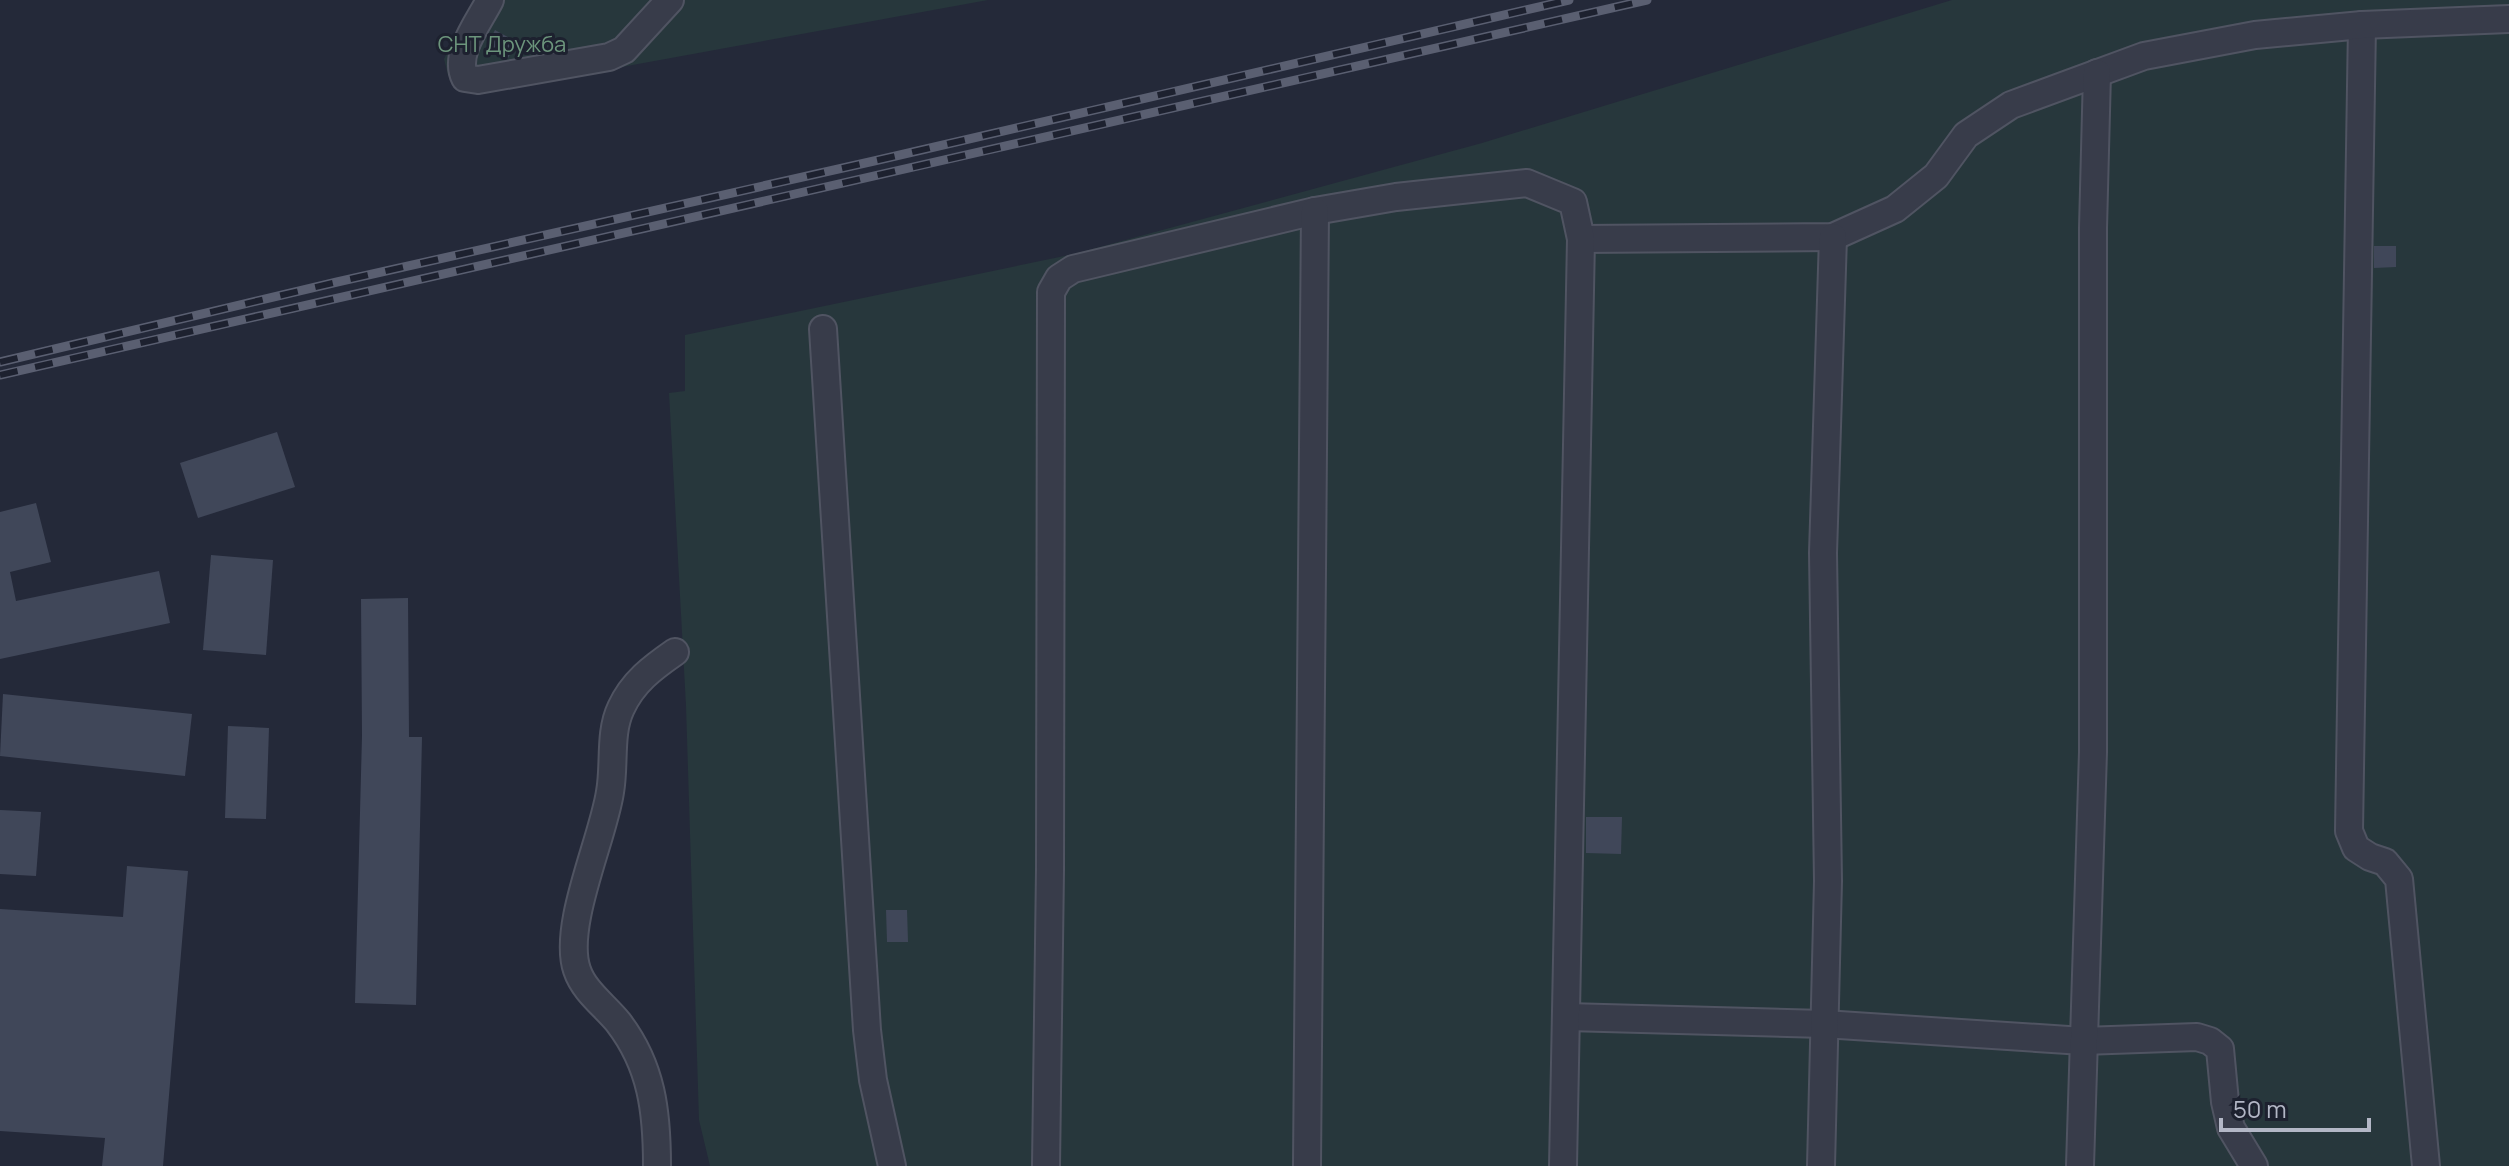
<svg xmlns="http://www.w3.org/2000/svg" width="2509" height="1166" viewBox="0 0 2509 1166" font-family="Manrope,sans-serif">
  <style>
    .green { fill: #27373c }
    .building { fill: #404759 }
    .lines { fill: none; stroke-linecap: round; stroke-linejoin: round }
    .minor-casing { stroke: #505462; stroke-width: 30 }
    .minor { stroke: #383c4a; stroke-width: 26 }
    .rail-casing { stroke: #5a5f71; stroke-width: 9 }
    .rail { stroke: #1d212f; stroke-width: 6; stroke-dasharray: 18; stroke-linecap: butt }
    .labels { text-anchor: middle; stroke-width: 6; stroke-linejoin: round; paint-order: stroke }
    .park-label { font-size: 22px; fill: #6c957c; stroke: #1d212f }
  </style>
  <rect width="100%" height="100%" fill="#242939"/>
  <g class="green">
    <path d="M473,0H988L485,92L463,90L448,75L444,59Z"/>
    <path d="M1952,0H2509V1166H710L699,1120L686,706L669,393L685,391V335L1074,254L1482,143Z"/>
  </g>
  <g class="building">
    <path d="M495,30L517,42L508,58L486,47Z"/>
    <path d="M2374,246H2396V267L2374,268Z"/>
    <path d="M277,432L295,487L198,518L180,463Z"/>
    <path d="M36,503L51,562L10,572L16,601L159,571L170,623L0,659V512Z"/>
    <path d="M211,555L273,560L266,655L203,650Z"/>
    <path d="M408,598L409,737H422L416,1005L355,1003L362,736L361,599Z"/>
    <path d="M3,694L192,714L185,776L0,756Z"/>
    <path d="M228,726L269,728L266,819L225,818Z"/>
    <path d="M0,810L41,812L36,876L0,874Z"/>
    <path d="M1586,817H1622L1621,854L1586,853Z"/>
    <path d="M127,866L188,871L163,1166H102L105,1138L0,1131V909L123,917Z"/>
    <path d="M886,910H907L908,942H887Z"/>
  </g>
  <g class="lines">
    <defs>
      <g id="minor">
        <path d="M490,0C479,22 453,54 465,78L478,80L609,57L624,50L670,0"/>
        <path d="M2362,25L2349,831L2356,848L2370,857L2385,862L2399,879L2426,1166"/>
        <path d="M1581,239L1833,237L1895,209L1936,176L1966,135L2011,105L2144,56L2255,35L2362,25L2509,19"/>
        <path d="M823,329L867,1030L873,1080L892,1166"/>
        <path d="M1567,1017L1824,1024L2083,1041L2197,1037L2210,1041L2220,1049L2225,1102L2231,1128L2254,1166"/>
        <path d="M657,1166C657,1112 652,1066 618,1022C604,1005 584,991 577,970C562,926 603,839 610,792C615,764 609,733 621,708C633,682 652,668 675,652"/>
        <path d="M1046,1166L1050,870L1051,292L1059,278L1073,269L1315,211L1396,197L1527,183L1573,202L1581,239L1563,1166"/>
        <path d="M1307,1166L1315,211"/>
        <path d="M1821,1166L1828,881L1823,553L1833,237"/>
        <path d="M2080,1166L2093,752V228L2097,73"/>
      </g>
    </defs>
    <use href="#minor" class="minor-casing"/>
    <use href="#minor" class="minor"/>
    <defs>
      <g id="rail">
        <path d="M0,362L337,282L874,161L1569,0"/>
        <path d="M0,375L1647,0"/>
      </g>
    </defs>
    <use href="#rail" class="rail-casing"/>
    <use href="#rail" class="rail"/>
  </g>
  <g class="labels">
    <g class="park-label">
      <text x="502" y="52">СНТ Дружба</text>
    </g>
  </g>
  <path d="M2221 1118v12h148v-12" fill="none" stroke="#b3b7c6" stroke-width="4"/>
  <text x="2233" y="1118" font-size="24" fill="#b3b7c6" stroke="#1d212f" stroke-width="6" paint-order="stroke">50 m</text>
</svg>
